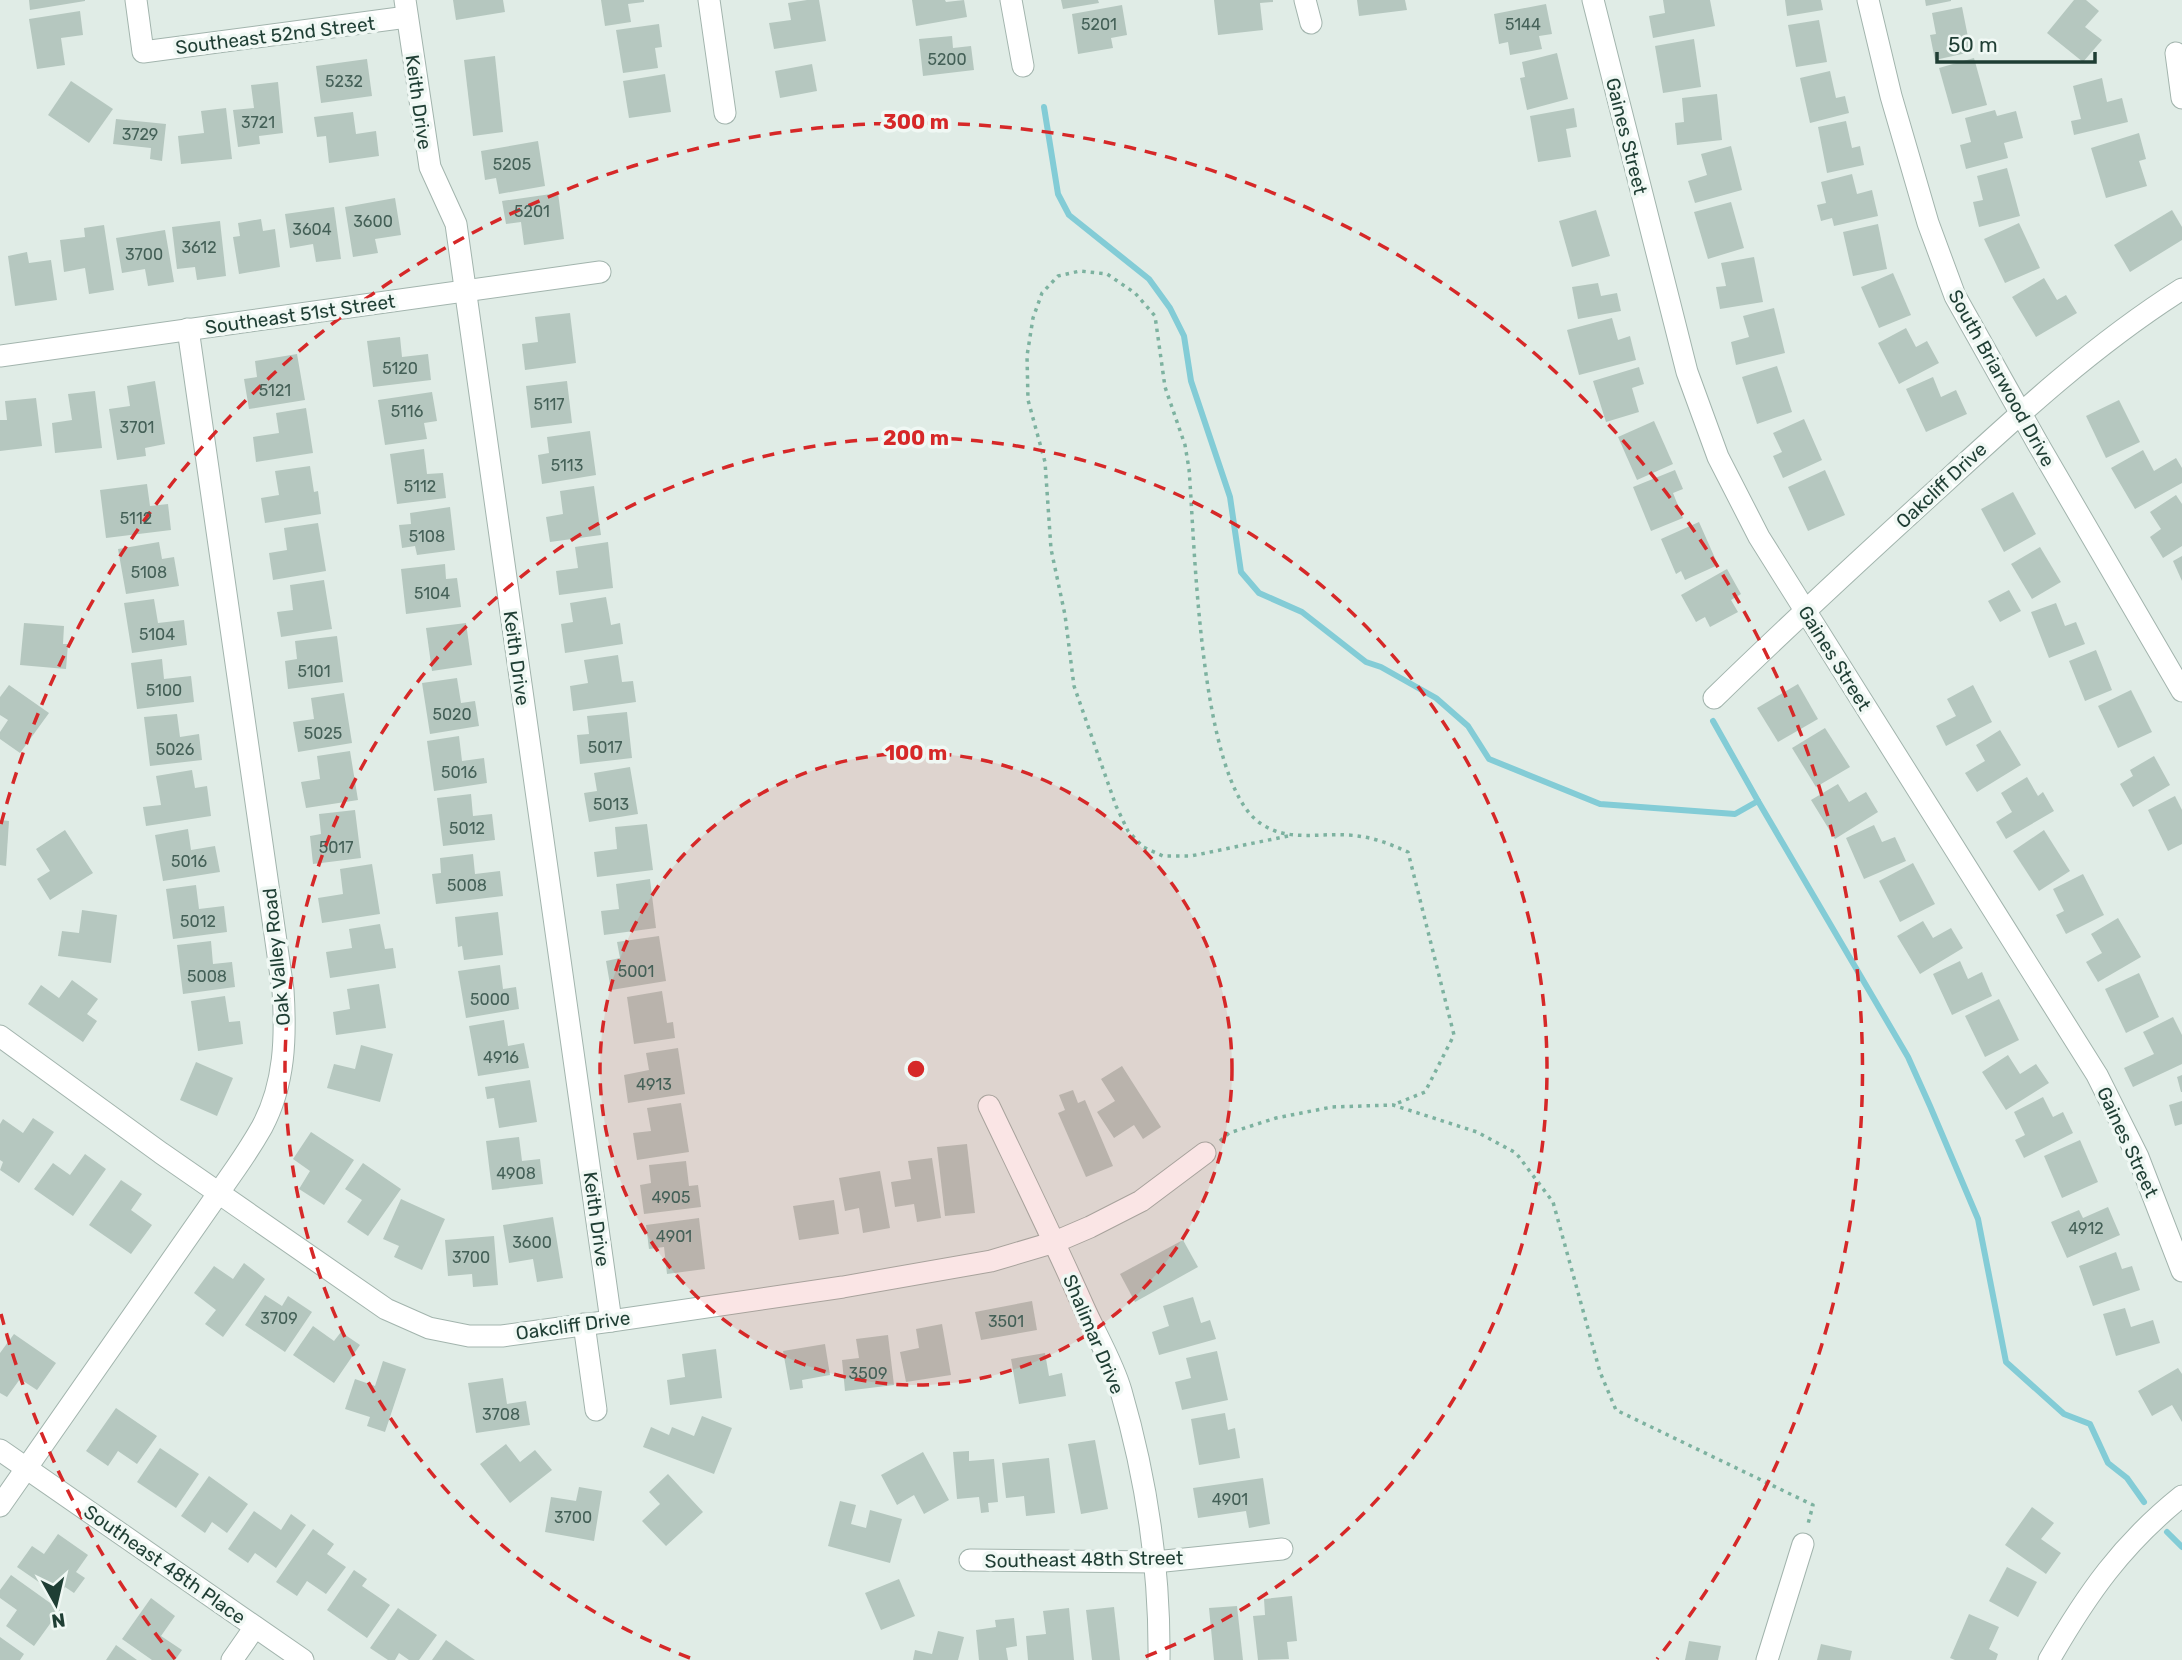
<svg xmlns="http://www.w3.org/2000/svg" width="2182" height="1660" viewBox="0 0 2182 1660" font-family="Rubik,sans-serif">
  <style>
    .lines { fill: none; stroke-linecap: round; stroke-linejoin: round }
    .stream { stroke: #83ccd6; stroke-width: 6 }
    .building { fill: #b5c7bf }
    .minor-casing { stroke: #a2b4ad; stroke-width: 23 }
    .path { stroke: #7db2a0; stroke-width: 3.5; stroke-dasharray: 3.5 5; stroke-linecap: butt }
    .minor { stroke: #fff; stroke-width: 21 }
    .ring { fill: none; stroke: #d62828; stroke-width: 3.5; stroke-dasharray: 12 9 }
    .labels { text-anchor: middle; stroke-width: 7; stroke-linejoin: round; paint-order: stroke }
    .number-label { font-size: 16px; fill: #446057 }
    .street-label { font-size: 19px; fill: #1f3e34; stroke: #f0f8f4 }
    .centre { fill: #d62828; stroke: #f0f8f4; stroke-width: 3.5 }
    .ring-label { font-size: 21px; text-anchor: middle; font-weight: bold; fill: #d62828; stroke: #f0f8f4; stroke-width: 7; stroke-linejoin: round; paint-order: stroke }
  </style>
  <rect width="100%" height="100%" fill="#e0ece6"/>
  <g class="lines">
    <g class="stream">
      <path d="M1044,107L1058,194L1069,215L1149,279L1170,308L1184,336L1191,381L1230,497L1241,572L1259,593L1302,612L1366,662L1381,667L1436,698L1468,726L1489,759L1600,804L1735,814L1758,801L1908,1057L1930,1106L1978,1219L2006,1362L2064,1414L2090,1424L2108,1463L2127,1478L2144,1502"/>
      <path d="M1713,721L1758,801"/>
      <path d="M2167,1532L2182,1547"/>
    </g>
  </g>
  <g class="building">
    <path d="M29,0H85V1L30,10Z"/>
    <path d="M453,0H503L505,12L456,20Z"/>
    <path d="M601,0H644V2L628,4L631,22L605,26Z"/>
    <path d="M807,0H819L826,41L774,49L769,23L791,20L788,3Z"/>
    <path d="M912,0H945L946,2L964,0L967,17L916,26Z"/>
    <path d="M1061,0H1098L1099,3L1063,9Z"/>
    <path d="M1214,0H1273V2L1260,3L1263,30L1218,35Z"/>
    <path d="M1357,0H1405L1407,10L1359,16Z"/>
    <path d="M1663,0H1710L1715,26L1653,38L1649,16L1665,13Z"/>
    <path d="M1785,0H1821L1823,10L1787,16Z"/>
    <path d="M1925,0H1951V1L1926,6Z"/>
    <path d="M2074,0H2086L2099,11L2085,27L2102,40L2083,62L2047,33Z"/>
    <path d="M1546,4L1552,34L1539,36L1542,49L1510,55L1508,42L1499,44L1494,14Z"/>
    <path d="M1122,5L1127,35L1111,38L1113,48L1078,54L1072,14Z"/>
    <path d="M1962,7L1971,52L1935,60L1930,35L1936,34L1932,13Z"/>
    <path d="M80,11L83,35L61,38L65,65L37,69L29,19Z"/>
    <path d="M1819,20L1827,62L1796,67L1788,25Z"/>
    <path d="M659,24L662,47L655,48L658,68L623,73L616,30Z"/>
    <path d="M952,36L953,48L971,46L974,70L923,76L919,39Z"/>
    <path d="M1694,39L1701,87L1663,93L1655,46Z"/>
    <path d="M1557,53L1568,99L1527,110L1520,78L1525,77L1522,62Z"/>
    <path d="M495,56L503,132L473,136L464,60Z"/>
    <path d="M1974,58L1987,105L1952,114L1939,68Z"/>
    <path d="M367,59L372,96L321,103L316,66Z"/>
    <path d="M812,64L817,91L780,98L775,71Z"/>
    <path d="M1830,71L1836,98L1845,96L1849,113L1810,123L1800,78Z"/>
    <path d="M665,74L671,112L629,118L623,81Z"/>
    <path d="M2102,78L2107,102L2122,98L2128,122L2074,135L2071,121L2081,119L2073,86Z"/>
    <path d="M71,81L113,109L89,143L48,115Z"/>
    <path d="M278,82L283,133L259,136L260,144L238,147L233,110L254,108L251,85Z"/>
    <path d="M1717,94L1722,140L1677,145L1675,123L1684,122L1682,98Z"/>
    <path d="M226,108L232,159L181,164L178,136L204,133L201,111Z"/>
    <path d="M1574,108L1577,127L1566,129L1571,157L1538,162L1530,116Z"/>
    <path d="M1995,110L1997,116L2016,111L2023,138L2004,143L2008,158L1966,169L1960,145L1971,142L1965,118Z"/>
    <path d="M353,112L356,134L376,131L379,156L329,163L326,136L317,137L314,117Z"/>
    <path d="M116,119L166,124L162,161L150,159L151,148L113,144Z"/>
    <path d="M1846,121L1852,148L1860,146L1864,165L1827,173L1818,127Z"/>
    <path d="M2139,133L2146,159L2139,161L2147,186L2106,198L2091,148Z"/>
    <path d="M538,141L545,186L499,194L496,178L485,180L481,151Z"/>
    <path d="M1731,146L1742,190L1695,203L1688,181L1707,175L1701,154Z"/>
    <path d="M2007,168L2020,216L1979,227L1973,202L1983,200L1977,176Z"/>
    <path d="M1852,174L1857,194L1872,190L1878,216L1834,226L1832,218L1821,221L1817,205L1826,203L1821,182Z"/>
    <path d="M558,193L564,239L524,245L521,222L506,224L502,201Z"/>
    <path d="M395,198L401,235L375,239L378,253L353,257L345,207Z"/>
    <path d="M1731,202L1744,248L1708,259L1694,212Z"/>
    <path d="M334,207L341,259L316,262L313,244L290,248L285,214Z"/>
    <path d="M1596,210L1610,256L1572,267L1559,221Z"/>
    <path d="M2172,210L2182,227V240L2130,272L2114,245Z"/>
    <path d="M261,219L263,231L275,229L280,267L239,274L233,237L240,236L238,223Z"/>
    <path d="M220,221L226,276L197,280L195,267L177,269L172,227Z"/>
    <path d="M2019,223L2040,268L2005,283L1984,239Z"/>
    <path d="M1878,224L1887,269L1853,276L1843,232Z"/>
    <path d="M104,225L114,290L89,294L85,268L64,272L60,240L85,237L84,228Z"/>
    <path d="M165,230L174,282L148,286L145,269L122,273L116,238Z"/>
    <path d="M27,252L29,263L51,260L57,300L15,306L8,256Z"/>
    <path d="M1754,257L1763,302L1720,309L1716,287L1726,286L1721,263Z"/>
    <path d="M1893,273L1911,315L1879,328L1861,287Z"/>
    <path d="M2044,278L2057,300L2066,295L2077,313L2036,337L2012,297Z"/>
    <path d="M1598,283L1601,296L1617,293L1621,311L1578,319L1572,287Z"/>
    <path d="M1774,308L1785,353L1736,365L1731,342L1749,337L1743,316Z"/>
    <path d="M570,313L576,363L525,370L522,344L538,342L535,317Z"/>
    <path d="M1612,318L1618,340L1630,336L1636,360L1579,375L1567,330Z"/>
    <path d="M1906,328L1916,347L1927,341L1939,363L1899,384L1878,343Z"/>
    <path d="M400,337L402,357L428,354L431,380L373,387L367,341Z"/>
    <path d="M297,354L305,400L249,409L244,379L257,377L255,361Z"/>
    <path d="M1777,366L1792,412L1757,424L1742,377Z"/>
    <path d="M1639,367L1644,384L1632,388L1639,412L1606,422L1593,381Z"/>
    <path d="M1933,377L1941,397L1956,390L1967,414L1926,432L1906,389Z"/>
    <path d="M155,381L165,444L145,448L146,456L117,460L109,409L130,406L127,386Z"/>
    <path d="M567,381L572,423L531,428L526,386Z"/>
    <path d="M95,391L102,448L55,453L52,423L72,420L68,394Z"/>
    <path d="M432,392L437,421L424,423L427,439L385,445L378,400Z"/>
    <path d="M36,398L42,446L0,451V420H7L5,401Z"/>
    <path d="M2119,400L2140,442L2106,458L2086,416Z"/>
    <path d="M306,408L313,453L256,462L253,437L279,433L276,413Z"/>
    <path d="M1804,419L1822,460L1783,478L1773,456L1782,452L1773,433Z"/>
    <path d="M1654,421L1673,464L1637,480L1618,437Z"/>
    <path d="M590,431L596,475L542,484L538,455L549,453L547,437Z"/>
    <path d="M424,449L427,474L443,473L446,498L397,504L390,454Z"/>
    <path d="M2143,450L2154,471L2176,458L2182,468V483L2135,509L2111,468Z"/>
    <path d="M310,466L314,492L318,491L321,514L265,523L261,498L279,495L275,471Z"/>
    <path d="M1675,470L1683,489L1673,493L1683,518L1651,531L1633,487Z"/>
    <path d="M1825,470L1845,515L1808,531L1788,487Z"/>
    <path d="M147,484L150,506L168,504L171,530L106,538L100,490Z"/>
    <path d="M594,486L601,535L550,542L546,517L563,514L560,491Z"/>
    <path d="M2013,492L2036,534L2004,552L1981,509Z"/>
    <path d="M2176,495L2182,504V546L2163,558L2150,537L2161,529L2150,512Z"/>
    <path d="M450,507L455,550L417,555L415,546L402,548L399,525L411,524L410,513Z"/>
    <path d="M1699,522L1718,565L1685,580L1681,571L1676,574L1661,539Z"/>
    <path d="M318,523L326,571L273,580L269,553L287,550L284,528Z"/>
    <path d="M159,542L162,559L174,557L179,586L126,594L118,549Z"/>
    <path d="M608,542L613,588L559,595L556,571L578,568L575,547Z"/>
    <path d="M2040,547L2061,582L2032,599L2011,564Z"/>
    <path d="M2182,556V581L2173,561Z"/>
    <path d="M445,564L446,579L457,578L461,607L406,614L401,569Z"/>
    <path d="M1727,569L1741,594L1731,600L1738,612L1710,627L1705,617L1696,622L1681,595Z"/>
    <path d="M324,580L332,629L281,637L277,612L293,610L290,585Z"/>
    <path d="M2009,590L2021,611L2000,622L1988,601Z"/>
    <path d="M606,597L611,625L620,623L623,644L565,653L561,624L573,622L570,603Z"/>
    <path d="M154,599L158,623L184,620L187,645L132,653L124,603Z"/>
    <path d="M2056,603L2065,626L2076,622L2085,644L2049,658L2031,612Z"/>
    <path d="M24,623L64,626L63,644H68L66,669L20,665Z"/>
    <path d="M466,623L472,665L432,671L426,628Z"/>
    <path d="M337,636L343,682L288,689L285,661L297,659L295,641Z"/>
    <path d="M2096,650L2112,690L2085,701L2069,661Z"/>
    <path d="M618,655L622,682L633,681L636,702L573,711L570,686L588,683L584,660Z"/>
    <path d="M162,659L164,679L191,676L194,702L137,709L131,663Z"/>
    <path d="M457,678L461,703L475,701L479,726L430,734L422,683Z"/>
    <path d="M1798,684L1818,719L1778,742L1757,708Z"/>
    <path d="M9,685L49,713L20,753L0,739V732L8,720L0,715V697Z"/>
    <path d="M1973,685L1992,722L1946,746L1936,726L1956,716L1947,699Z"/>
    <path d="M2131,690L2152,732L2118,748L2098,706Z"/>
    <path d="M344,693L352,743L298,752L293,722L314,719L311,698Z"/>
    <path d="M627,712L632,758L580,764L577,735L589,734L587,716Z"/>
    <path d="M177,714L180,737L199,734L202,760L150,766L144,717Z"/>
    <path d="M1825,728L1850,767L1816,787L1792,748Z"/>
    <path d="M2000,730L2021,765L1977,792L1965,773L1985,761L1976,745Z"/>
    <path d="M459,736L462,761L484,758L487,783L434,791L427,741Z"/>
    <path d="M350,751L358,800L306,808L301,782L320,779L317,756Z"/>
    <path d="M2154,756L2170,785L2133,807L2120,784L2133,776L2130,770Z"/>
    <path d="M630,767L638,814L589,822L584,793L597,791L594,773Z"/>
    <path d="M192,770L195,788L207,786L211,816L146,826L143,807L161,805L156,776Z"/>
    <path d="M2027,777L2038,796L2043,792L2054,811L2006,839L1996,822L2012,812L2001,793Z"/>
    <path d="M1838,784L1849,802L1866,792L1878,812L1835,839L1811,800Z"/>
    <path d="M471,794L473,816L492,814L495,840L443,846L437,798Z"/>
    <path d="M2175,796L2182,810V844L2168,851L2148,810Z"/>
    <path d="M355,810L361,858L313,864L310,836L321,834L319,814Z"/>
    <path d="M0,820L9,821L6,866L0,865Z"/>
    <path d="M647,824L653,870L597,877L594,852L617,849L615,827Z"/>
    <path d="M1874,825L1882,842L1895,837L1906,861L1864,879L1846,838Z"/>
    <path d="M188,829L191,850L215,846L220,872L163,881L155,835Z"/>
    <path d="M65,830L93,873L50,900L37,879L50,871L36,849Z"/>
    <path d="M2044,830L2070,871L2039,891L2013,851Z"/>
    <path d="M473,854L475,874L500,871L503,896L436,904L432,874L441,873L440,858Z"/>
    <path d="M1913,863L1935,904L1900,922L1879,881Z"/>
    <path d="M372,864L380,914L322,923L318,898L343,894L340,869Z"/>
    <path d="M2083,874L2104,915L2066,934L2056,915L2064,911L2053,889Z"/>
    <path d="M650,879L656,928L604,935L601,911L619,909L616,884Z"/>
    <path d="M196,885L199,909L224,906L227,932L173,939L166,889Z"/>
    <path d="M82,910L117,915L111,963L58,956L62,931L79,933Z"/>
    <path d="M498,912L503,955L464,960L462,946L458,947L455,917Z"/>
    <path d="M2118,918L2141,957L2098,982L2086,962L2102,953L2091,934Z"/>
    <path d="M1923,921L1933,938L1951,928L1963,948L1920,974L1897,936Z"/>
    <path d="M380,924L385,949L393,948L396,968L330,978L326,952L352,948L349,929Z"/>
    <path d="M659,936L666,981L611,990L606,961L620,958L617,942Z"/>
    <path d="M211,941L213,964L232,962L235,987L183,994L177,945Z"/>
    <path d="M1960,961L1968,979L1982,972L1992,996L1952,1015L1933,974Z"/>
    <path d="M500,965L503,989L516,987L519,1009L466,1018L458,971Z"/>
    <path d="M2139,973L2159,1017L2126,1033L2105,989Z"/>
    <path d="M72,980L98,999L87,1014L97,1021L83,1042L28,1004L41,985L59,998Z"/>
    <path d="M379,984L386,1028L336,1035L333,1012L350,1009L347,989Z"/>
    <path d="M662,991L667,1023L673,1022L675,1038L634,1044L627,997Z"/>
    <path d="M225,996L229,1022L240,1021L243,1044L198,1051L191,1001Z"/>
    <path d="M1999,999L2019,1040L1985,1057L1965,1016Z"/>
    <path d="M2173,1017L2182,1035V1064L2133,1087L2124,1068L2154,1054L2143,1032Z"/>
    <path d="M504,1020L508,1046L524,1043L529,1068L478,1076L469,1026Z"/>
    <path d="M361,1045L393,1054L380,1102L327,1088L334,1064L355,1069Z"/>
    <path d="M678,1048L685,1094L628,1103L624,1075L649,1070L646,1053Z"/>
    <path d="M2008,1055L2020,1074L2036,1064L2049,1083L2006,1110L1982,1072Z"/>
    <path d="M196,1062L233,1078L217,1116L180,1100Z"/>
    <path d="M1122,1066L1161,1127L1143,1139L1134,1125L1114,1138L1097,1112L1115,1101L1101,1079Z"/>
    <path d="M2182,1075V1092H2181L2177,1077Z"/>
    <path d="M530,1080L537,1122L499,1128L494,1098L487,1099L485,1087Z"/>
    <path d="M1073,1090L1078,1103L1085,1100L1113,1166L1086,1177L1058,1113L1065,1110L1059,1095Z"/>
    <path d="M2043,1097L2053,1117L2063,1112L2073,1133L2024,1158L2015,1140L2025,1135L2014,1112Z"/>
    <path d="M2182,1101V1124L2175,1126L2169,1105Z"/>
    <path d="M681,1103L689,1152L637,1160L633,1133L651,1131L647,1108Z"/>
    <path d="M33,1118L54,1132L19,1183L0,1170L3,1162L0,1160V1124L3,1119L23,1133Z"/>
    <path d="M311,1132L354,1160L324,1205L299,1189L310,1171L293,1159Z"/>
    <path d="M519,1137L522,1161L540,1159L543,1184L492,1190L486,1141Z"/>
    <path d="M2080,1140L2098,1182L2062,1198L2044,1156Z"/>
    <path d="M967,1144L975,1213L945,1216L937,1147Z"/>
    <path d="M85,1154L106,1169L73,1216L34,1189L53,1163L70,1175Z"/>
    <path d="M932,1158L941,1218L917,1222L914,1204L895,1207L891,1182L911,1179L908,1161Z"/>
    <path d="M686,1161L689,1186L698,1185L701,1207L644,1214L640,1185L651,1183L649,1165Z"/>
    <path d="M363,1163L401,1189L368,1236L347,1222L362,1200L345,1189Z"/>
    <path d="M880,1171L890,1228L863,1233L859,1208L845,1211L839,1178Z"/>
    <path d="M121,1180L142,1194L131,1210L152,1225L131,1254L89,1225Z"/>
    <path d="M401,1199L445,1219L422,1270L394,1257L399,1246L383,1239Z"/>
    <path d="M834,1200L839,1234L799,1240L793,1206Z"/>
    <path d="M2108,1207L2120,1235L2067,1258L2051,1222L2079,1210L2083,1218Z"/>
    <path d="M553,1217L563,1278L537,1282L533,1259L509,1263L503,1225Z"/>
    <path d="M699,1218L705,1269L667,1274L664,1247L649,1249L646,1225Z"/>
    <path d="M494,1236L498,1285L473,1287L472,1274L448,1276L445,1240Z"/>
    <path d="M1183,1240L1198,1267L1135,1302L1120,1274Z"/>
    <path d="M2116,1252L2122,1269L2132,1266L2140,1290L2093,1306L2079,1266Z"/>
    <path d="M244,1263L265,1279L223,1337L205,1324L216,1310L194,1293L214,1266L233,1279Z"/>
    <path d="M265,1295L282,1306L288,1296L312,1312L285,1352L245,1325Z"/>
    <path d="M1193,1297L1201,1323L1210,1320L1216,1339L1159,1355L1152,1332L1169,1326L1163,1306Z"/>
    <path d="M1032,1301L1037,1330L981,1340L975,1312Z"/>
    <path d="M2125,1308L2131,1327L2153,1320L2160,1343L2116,1356L2103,1314Z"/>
    <path d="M942,1324L951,1375L906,1382L900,1352L919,1348L916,1329Z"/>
    <path d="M313,1326L334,1341L341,1332L360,1345L334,1383L293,1355Z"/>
    <path d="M14,1334L56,1363L37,1390L20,1379L7,1397L0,1393V1353Z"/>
    <path d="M888,1335L894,1385L845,1391L842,1360L859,1358L856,1339Z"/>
    <path d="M825,1344L830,1375L802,1380L803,1388L790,1390L783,1351Z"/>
    <path d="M716,1349L722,1398L670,1405L667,1380L685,1377L682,1354Z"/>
    <path d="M1217,1351L1228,1400L1182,1410L1175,1382L1191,1378L1186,1358Z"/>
    <path d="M1045,1353L1049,1376L1062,1373L1066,1396L1019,1404L1011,1359Z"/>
    <path d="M383,1361L406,1369L385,1432L367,1426L370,1417L345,1409L355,1379L375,1386Z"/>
    <path d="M2178,1368L2182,1374V1422L2172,1405L2152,1416L2138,1391Z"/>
    <path d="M503,1378L507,1404L526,1401L530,1425L476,1433L468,1383Z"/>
    <path d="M116,1408L157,1436L137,1464L118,1451L108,1466L86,1451Z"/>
    <path d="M1225,1413L1228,1430L1235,1428L1240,1458L1199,1465L1191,1419Z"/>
    <path d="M702,1416L732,1428L714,1474L643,1447L651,1427L669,1435L672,1427L694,1436Z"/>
    <path d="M1095,1440L1108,1509L1081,1514L1068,1444Z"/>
    <path d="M506,1444L520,1462L535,1450L552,1470L510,1503L480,1464Z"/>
    <path d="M160,1448L199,1474L176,1508L137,1482Z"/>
    <path d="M969,1451V1461L994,1459L998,1502L988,1503L989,1512L981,1513L979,1497L957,1499L953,1452Z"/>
    <path d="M923,1452L949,1500L924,1514L914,1495L897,1505L881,1475Z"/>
    <path d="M1049,1458L1055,1513L1026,1516L1024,1496L1006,1498L1002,1463Z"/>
    <path d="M668,1474L703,1512L666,1546L642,1521L660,1504L649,1492Z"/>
    <path d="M209,1476L248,1504L227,1533L212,1522L205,1533L181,1516Z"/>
    <path d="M1263,1478L1270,1524L1249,1528L1246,1511L1198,1518L1193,1488Z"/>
    <path d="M579,1487L602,1491L594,1541L545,1532L551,1497L576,1501Z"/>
    <path d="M840,1501L856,1505L851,1524L866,1528L870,1510L902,1519L890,1563L828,1546Z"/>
    <path d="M2032,1507L2054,1523L2041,1539L2061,1553L2046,1574L2005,1545Z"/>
    <path d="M254,1511L281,1530L291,1514L306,1525L276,1568L255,1553L248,1563L228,1549Z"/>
    <path d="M313,1529L334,1544L327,1554L346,1567L326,1594L307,1581L297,1596L276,1582Z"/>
    <path d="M58,1534L88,1555L76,1572L85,1578L74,1593L65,1587L59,1596L17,1567L32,1546L44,1554Z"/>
    <path d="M2007,1567L2037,1582L2018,1617L1989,1601Z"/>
    <path d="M354,1570L367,1579L362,1586L390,1605L367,1638L327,1610Z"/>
    <path d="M11,1575L60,1610L34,1646L6,1626L17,1610L0,1598V1590Z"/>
    <path d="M899,1579L915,1616L881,1630L865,1593Z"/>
    <path d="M1292,1596L1297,1641L1287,1642L1289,1659L1258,1660L1253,1616L1265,1615L1264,1599Z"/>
    <path d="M151,1598L175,1616L161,1636L182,1650L175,1660H152L122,1639Z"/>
    <path d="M1237,1606L1243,1660H1214L1209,1608Z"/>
    <path d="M1114,1607L1120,1660H1092L1086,1610Z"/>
    <path d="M398,1608L437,1635L419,1660H409L399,1653L395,1660H388L370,1648Z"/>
    <path d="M1069,1608L1074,1660H1028L1026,1636L1046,1634L1043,1611Z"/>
    <path d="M1969,1614L1999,1627L1989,1649L1998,1654L1996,1660H1955L1950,1658Z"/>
    <path d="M1014,1618L1017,1646L1006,1648L1008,1660H979L976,1630L996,1627L995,1620Z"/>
    <path d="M938,1631L964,1637L958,1660H913L915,1650L932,1654Z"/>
    <path d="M0,1637L24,1654L20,1660H0Z"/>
    <path d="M446,1640L475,1660H432Z"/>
    <path d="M1689,1641L1721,1646L1718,1660H1685Z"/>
    <path d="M1821,1644L1852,1651L1850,1660H1817Z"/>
    <path d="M116,1645L137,1660H106Z"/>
  </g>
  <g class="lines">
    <defs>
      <g id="minor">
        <path d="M136,0L143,52L407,17"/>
        <path d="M405,0L430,167L456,224L611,1321"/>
        <path d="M709,0L725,113"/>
        <path d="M1011,0L1023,66"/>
        <path d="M1305,0L1311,23"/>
        <path d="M1593,0L1687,372L1718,457L1759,537L2097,1075L2138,1157L2182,1271"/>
        <path d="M1868,0L1891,96L1928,223L1955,296L2038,444L2182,691"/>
        <path d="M2176,53L2182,98"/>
        <path d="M0,356L600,272"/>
        <path d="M1714,698C1789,625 1866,554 1943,484C2019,414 2095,344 2182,289"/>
        <path d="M0,1036L161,1153L386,1309L429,1328L469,1336H502L611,1321L843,1287L991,1261L1055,1242L1090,1227L1141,1201L1205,1153"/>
        <path d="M989,1106C1021,1173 1054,1240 1084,1308C1096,1335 1113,1363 1121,1391C1146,1477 1160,1571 1159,1660"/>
        <path d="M584,1324L596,1410"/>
        <path d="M0,1450L303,1660"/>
        <path d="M0,1506L236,1168C245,1155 254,1141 262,1127C285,1084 286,1037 283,990L188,329"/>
        <path d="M970,1560L1155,1562L1282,1549"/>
        <path d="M232,1660L255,1627"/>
        <path d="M1767,1660L1803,1544"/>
        <path d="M2049,1660C2087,1594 2122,1544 2182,1496"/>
      </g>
    </defs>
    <use href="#minor" class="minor-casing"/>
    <g class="path">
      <path d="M1288,836L1191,856H1163L1143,847L1128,831L1116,806L1074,686L1065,615L1051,549L1045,462L1028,400L1027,356L1033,318L1042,293L1058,276L1080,271L1107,274L1135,293L1155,316L1165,387L1185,445L1189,469C1195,543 1199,781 1260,823C1287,842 1317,833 1347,835C1370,836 1388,843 1408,852L1454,1035L1425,1092L1393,1105"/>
      <path d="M1220,1141L1229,1133L1276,1118L1332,1107L1393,1105L1477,1132L1516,1153L1553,1202L1600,1372L1616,1410L1813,1505L1808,1524"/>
    </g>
    <use href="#minor" class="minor"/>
  </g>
  <circle cx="916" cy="1069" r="316" fill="#d62828" fill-opacity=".12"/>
  <g class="ring">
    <circle cx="916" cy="1069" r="316"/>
    <path d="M690 1658A631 631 0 1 1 1142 1658"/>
    <path d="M175 1659A947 947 0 0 1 1 1314M1 824A947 947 0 1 1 1657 1659"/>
  </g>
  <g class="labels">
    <g class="number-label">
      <text x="1099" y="30">5201</text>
      <text x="1523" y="30">5144</text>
      <text x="947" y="65">5200</text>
      <text x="344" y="87">5232</text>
      <text x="258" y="128">3721</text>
      <text x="140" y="140">3729</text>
      <text x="512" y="170">5205</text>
      <text x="532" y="217">5201</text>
      <text x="373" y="227">3600</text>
      <text x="312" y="235">3604</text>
      <text x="199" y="253">3612</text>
      <text x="144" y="260">3700</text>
      <text x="400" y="374">5120</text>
      <text x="275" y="396">5121</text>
      <text x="549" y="410">5117</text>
      <text x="407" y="417">5116</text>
      <text x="137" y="433">3701</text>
      <text x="567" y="471">5113</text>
      <text x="420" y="492">5112</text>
      <text x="136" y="524">5112</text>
      <text x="427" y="542">5108</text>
      <text x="149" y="578">5108</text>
      <text x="432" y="599">5104</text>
      <text x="157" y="640">5104</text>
      <text x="314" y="677">5101</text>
      <text x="164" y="696">5100</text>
      <text x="452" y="720">5020</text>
      <text x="323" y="739">5025</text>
      <text x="605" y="753">5017</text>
      <text x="175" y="755">5026</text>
      <text x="459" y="778">5016</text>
      <text x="611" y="810">5013</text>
      <text x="467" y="834">5012</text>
      <text x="336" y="853">5017</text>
      <text x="189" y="867">5016</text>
      <text x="467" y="891">5008</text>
      <text x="198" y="927">5012</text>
      <text x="636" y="977">5001</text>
      <text x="207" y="982">5008</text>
      <text x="490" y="1005">5000</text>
      <text x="501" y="1063">4916</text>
      <text x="654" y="1090">4913</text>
      <text x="516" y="1179">4908</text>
      <text x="671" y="1203">4905</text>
      <text x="2086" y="1234">4912</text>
      <text x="674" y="1242">4901</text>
      <text x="532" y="1248">3600</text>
      <text x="471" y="1263">3700</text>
      <text x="279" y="1324">3709</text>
      <text x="1006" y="1327">3501</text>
      <text x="868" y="1379">3509</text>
      <text x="501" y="1420">3708</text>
      <text x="1230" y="1505">4901</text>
      <text x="573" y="1523">3700</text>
    </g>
    <g class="street-label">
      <text transform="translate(275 35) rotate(-7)" y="7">Southeast 52nd Street</text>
      <text transform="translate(419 102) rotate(82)" y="7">Keith Drive</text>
      <text transform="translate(1627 136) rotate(76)" y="7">Gaines Street</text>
      <text transform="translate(300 314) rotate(-8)" y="7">Southeast 51st Street</text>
      <text transform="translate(2002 378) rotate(61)" y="7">South Briarwood Drive</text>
      <text transform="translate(1941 485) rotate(-43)" y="7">Oakcliff Drive</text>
      <text transform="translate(517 658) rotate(82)" y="7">Keith Drive</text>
      <text transform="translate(1835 658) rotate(58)" y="7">Gaines Street</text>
      <text transform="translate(276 957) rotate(-96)" y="7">Oak Valley Road</text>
      <text transform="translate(2128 1142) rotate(65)" y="7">Gaines Street</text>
      <text transform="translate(597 1219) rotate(82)" y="7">Keith Drive</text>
      <text transform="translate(573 1325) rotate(-8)" y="7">Oakcliff Drive</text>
      <text transform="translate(1094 1334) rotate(67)" y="7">Shalimar Drive</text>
      <text transform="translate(1084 1559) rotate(-1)" y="7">Southeast 48th Street</text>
      <text transform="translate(165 1564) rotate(35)" y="7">Southeast 48th Place</text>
    </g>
  </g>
  <circle cx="916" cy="1069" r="10" class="centre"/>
  <g class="ring-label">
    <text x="916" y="129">300 m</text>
    <text x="916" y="445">200 m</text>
    <text x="916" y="760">100 m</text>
  </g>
  <g transform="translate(56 1604) rotate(172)" stroke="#f0f8f4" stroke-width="5" paint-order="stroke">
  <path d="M0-5L12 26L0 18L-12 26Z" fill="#1f3e34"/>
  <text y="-10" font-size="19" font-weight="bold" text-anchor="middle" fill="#1f3e34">N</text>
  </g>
  <path d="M1937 52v10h158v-10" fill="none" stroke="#1f3e34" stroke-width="3.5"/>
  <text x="1948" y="52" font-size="21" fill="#1f3e34" stroke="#f0f8f4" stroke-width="5" paint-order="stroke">50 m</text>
</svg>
